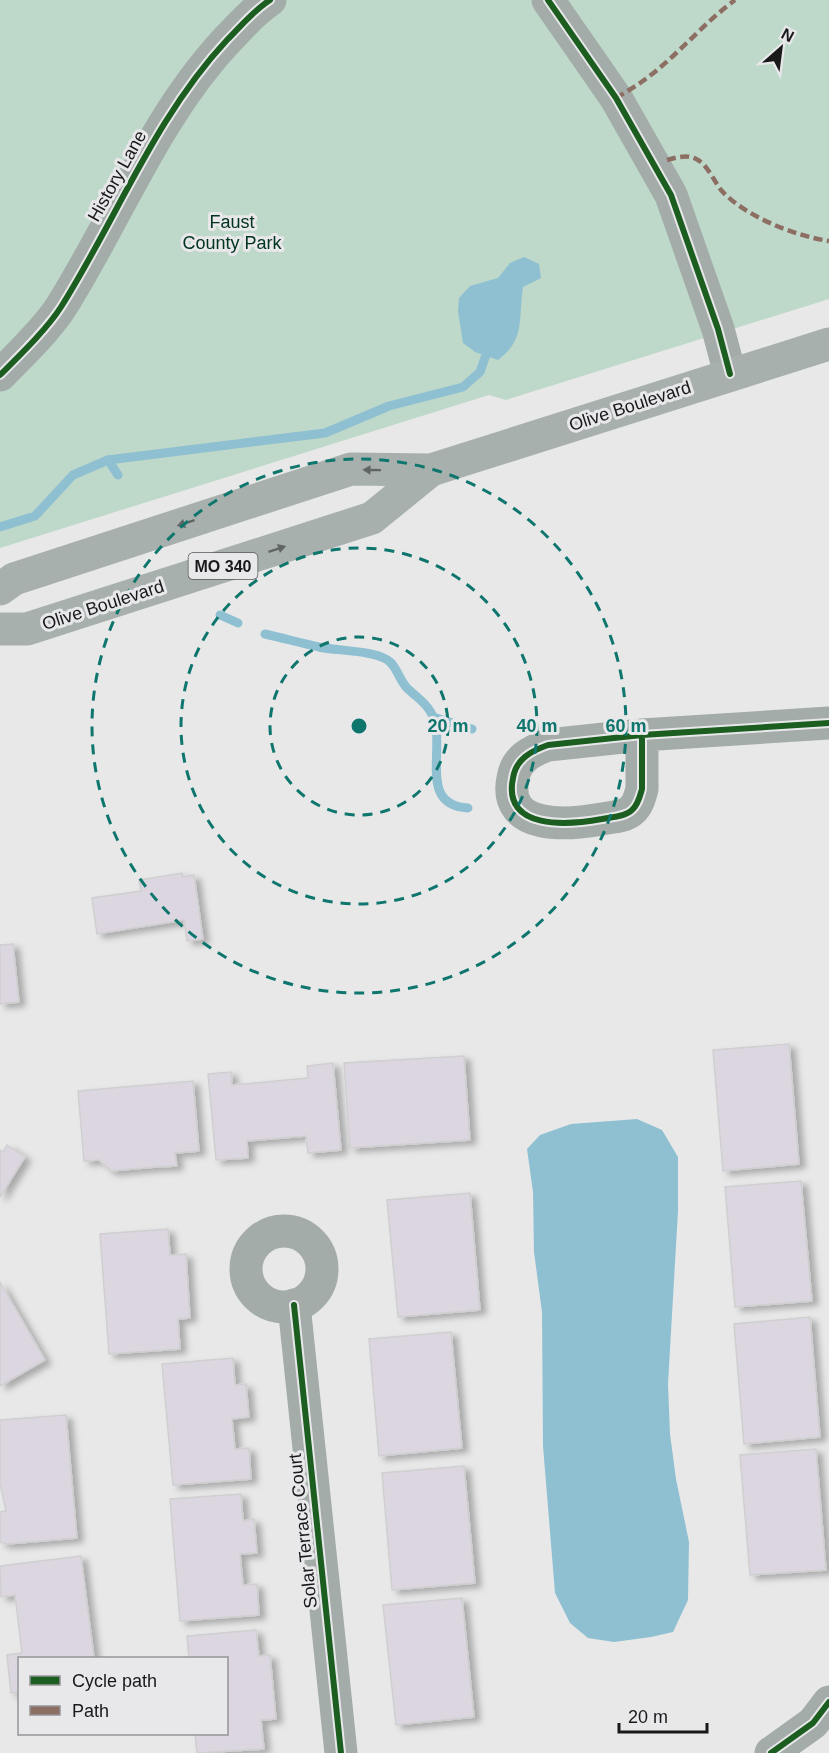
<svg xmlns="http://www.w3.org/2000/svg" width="829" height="1753" viewBox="0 0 829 1753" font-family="Helvetica,sans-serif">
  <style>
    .green { fill: #bed8ca }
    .water { fill: #8fc0d1 }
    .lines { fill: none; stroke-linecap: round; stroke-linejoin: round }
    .stream { stroke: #8fc0d1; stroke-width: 9 }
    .building { fill: #dcd6e1; stroke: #d0cfd0; stroke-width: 1.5; filter: url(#shadow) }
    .street { stroke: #a3aca8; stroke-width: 33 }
    .primary { stroke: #a7b0ad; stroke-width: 33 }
    .quiet { stroke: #8d6e63; stroke-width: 4.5; stroke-dasharray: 9 4.5; stroke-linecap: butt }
    .cycleway-casing { stroke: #e8e7ea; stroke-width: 10 }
    .cycleway { stroke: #1b5e20; stroke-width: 6 }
    .oneway { fill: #606464 }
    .ring { fill: none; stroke: #0f766e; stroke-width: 3; stroke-dasharray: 10 8 }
    .labels { text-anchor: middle; stroke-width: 6; stroke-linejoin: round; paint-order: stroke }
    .shield { fill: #e8e7ea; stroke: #575758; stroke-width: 1.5 }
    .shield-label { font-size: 16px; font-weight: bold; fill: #19191a }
    .street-label { font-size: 18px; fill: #19191a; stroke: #e8e7ea }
    .park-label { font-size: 18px; fill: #00331f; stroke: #e8e7ea }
    .centre { fill: #0f766e; stroke: #e8e7ea; stroke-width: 3 }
    .ring-label { font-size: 18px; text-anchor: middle; font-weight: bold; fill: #0f766e; stroke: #e8e7ea; stroke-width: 6; stroke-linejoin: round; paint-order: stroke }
  </style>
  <defs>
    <filter id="shadow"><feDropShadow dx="6" dy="4" stdDeviation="3" flood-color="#0004"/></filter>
  </defs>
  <rect width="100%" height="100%" fill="#e8e8e9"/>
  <path class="green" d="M0,0H829V299L506,400L489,395L0,548Z"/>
  <g class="water">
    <path d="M524,257L539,264L541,278L523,287C518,319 526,339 498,360L475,352L463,343L458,311L459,298L470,286L498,278L510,263Z"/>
    <path d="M637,1119L662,1130L678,1157V1211L668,1384L670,1434L676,1479L689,1542L688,1600L673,1632L651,1637L614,1642L588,1638L570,1623L555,1593L543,1446L542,1312L534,1252L533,1192L527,1149L540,1135L571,1124Z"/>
  </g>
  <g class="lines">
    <g class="stream">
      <path d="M108,460L118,475"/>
      <path d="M0,527L35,516L73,475L108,460L325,433L389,406L463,387L480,372L486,355"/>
      <path d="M220,615L238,623"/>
      <path d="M265,634C283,638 301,643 319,647C336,651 378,650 390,662C397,668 400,681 407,688C415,696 424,701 430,711C450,741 414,805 468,808"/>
      <path d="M433,717L472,729"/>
    </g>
  </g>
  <g class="building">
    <path d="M182,873L183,877L194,875L203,939L187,941L184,920L97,934L92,898L141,891L139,880Z"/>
    <path d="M13,944L19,1002L0,1004V945Z"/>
    <path d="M789,1044L799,1164L723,1171L713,1050Z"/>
    <path d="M464,1056L470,1140L350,1148L344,1063Z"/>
    <path d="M333,1063L341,1150L308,1153L306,1136L247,1141L248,1158L216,1160L208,1074L231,1072L232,1085L308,1078L307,1066Z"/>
    <path d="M193,1081L199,1151L175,1153L177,1166L156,1167L111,1171L99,1160L84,1161L78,1091Z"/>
    <path d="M7,1145L25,1157L0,1197V1150L3,1152Z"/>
    <path d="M801,1181L812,1301L735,1307L725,1187Z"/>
    <path d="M470,1193L480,1310L398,1317L387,1200Z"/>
    <path d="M168,1229L170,1255L186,1254L190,1318L178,1319L180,1349L109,1354L100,1234Z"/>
    <path d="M0,1282L45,1360L0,1386Z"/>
    <path d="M810,1317L820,1437L744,1444L734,1324Z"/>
    <path d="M451,1332L462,1448L379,1456L369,1339Z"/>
    <path d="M233,1358L235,1385L246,1384L249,1417L232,1419L235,1449L249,1448L251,1479L173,1485L162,1364Z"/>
    <path d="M66,1415L77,1538L7,1544L0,1542V1512L6,1511L0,1483V1420Z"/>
    <path d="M816,1449L826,1570L750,1575L740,1455Z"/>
    <path d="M464,1466L475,1583L392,1590L382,1473Z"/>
    <path d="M241,1494L243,1521L254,1519L257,1553L240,1554L243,1585L257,1584L259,1615L180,1621L170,1499Z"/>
    <path d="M81,1556L94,1658H20V1692L11,1693L7,1655L22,1653L15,1595L1,1597L0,1566Z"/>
    <path d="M462,1598L474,1717L396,1725L383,1605Z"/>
    <path d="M256,1630L259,1656L270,1655L276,1719L261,1720L264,1749L197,1753L195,1734H226V1658H189L187,1636Z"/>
  </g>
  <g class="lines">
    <g class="street">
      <path d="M548,0L616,98L671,195L718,329L730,374"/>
      <path d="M0,375C19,356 47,329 61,307C117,218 155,117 227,40C241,26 253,11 270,0"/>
      <path d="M642,735V789C640,796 638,805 632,810C625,817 611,817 602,819C569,825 502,831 513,778C516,759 531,751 548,745L642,735L829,723"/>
      <circle cx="284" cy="1269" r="38"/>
      <path d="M294,1305L341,1753"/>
      <path d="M771,1753L813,1723L829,1702"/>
    </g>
    <g class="primary">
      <path d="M0,589L14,579L351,469L431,470L829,344"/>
      <path d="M0,629H27L372,518L431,470"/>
    </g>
    <g class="quiet">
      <path d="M616,98C624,93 633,88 640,83C675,59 701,25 735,0"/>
      <path d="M667,160C678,157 688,154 698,160C708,166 714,181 721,190C744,216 795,236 829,241"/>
    </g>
    <defs>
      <g id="cycleway">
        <path d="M548,0L616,98L671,195L718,329L730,374"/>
        <path d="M0,375C19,356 47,329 61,307C117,218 155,117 227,40C241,26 253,11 270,0"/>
        <path d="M642,735V789C640,796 638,805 632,810C625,817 611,817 602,819C569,825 502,831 513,778C516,759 531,751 548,745L642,735L829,723"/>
        <path d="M294,1305L341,1753"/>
        <path d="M771,1753L813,1723L829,1702"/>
      </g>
    </defs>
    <use href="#cycleway" class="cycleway-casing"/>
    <use href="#cycleway" class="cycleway"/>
  </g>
  <defs><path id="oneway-solid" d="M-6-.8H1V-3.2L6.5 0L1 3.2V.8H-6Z" transform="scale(1.5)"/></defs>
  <g class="oneway">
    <use href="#oneway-solid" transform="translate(372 470) rotate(-179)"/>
    <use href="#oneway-solid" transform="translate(186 523) rotate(162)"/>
    <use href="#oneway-solid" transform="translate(277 549) rotate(-18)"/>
  </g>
  <g class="ring">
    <circle cx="359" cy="726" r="89"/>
    <circle cx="359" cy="726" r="178"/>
    <circle cx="359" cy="726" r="267"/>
  </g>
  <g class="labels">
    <rect class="shield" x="188.5" y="553" width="69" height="26" rx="4.5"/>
    <g class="shield-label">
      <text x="223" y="572">MO 340</text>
    </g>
    <g class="street-label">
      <text transform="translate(117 176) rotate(-61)" y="6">History Lane</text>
      <text transform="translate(630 406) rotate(-18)" y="6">Olive Boulevard</text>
      <text transform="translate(103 605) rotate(-18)" y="6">Olive Boulevard</text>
      <text transform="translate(303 1531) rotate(-96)" y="6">Solar Terrace Court</text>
    </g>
    <g class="park-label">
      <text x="232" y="228">Faust<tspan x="232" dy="21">County Park</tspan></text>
    </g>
  </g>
  <circle cx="359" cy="726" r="9" class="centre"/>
  <g class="ring-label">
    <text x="448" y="732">20 m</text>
    <text x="537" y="732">40 m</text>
    <text x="626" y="732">60 m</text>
  </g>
  <rect x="18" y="1657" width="210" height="78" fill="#e8e7ea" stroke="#959597" stroke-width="1.5"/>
  <rect x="30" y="1676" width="30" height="9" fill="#1b5e20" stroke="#959597" stroke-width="1.5"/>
  <text x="72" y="1687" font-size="18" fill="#19191a">Cycle path</text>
  <rect x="30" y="1706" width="30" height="9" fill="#8d6e63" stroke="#959597" stroke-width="1.5"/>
  <text x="72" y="1717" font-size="18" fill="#19191a">Path</text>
  <g transform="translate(781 48) rotate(28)" stroke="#e8e7ea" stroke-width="4.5" paint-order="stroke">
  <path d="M0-4.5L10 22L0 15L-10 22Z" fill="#19191a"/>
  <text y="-9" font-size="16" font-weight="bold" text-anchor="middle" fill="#19191a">N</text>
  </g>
  <path d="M619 1723v9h88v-9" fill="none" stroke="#19191a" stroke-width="3"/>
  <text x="628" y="1723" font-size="18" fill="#19191a" stroke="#e8e7ea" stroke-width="4.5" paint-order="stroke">20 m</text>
</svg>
